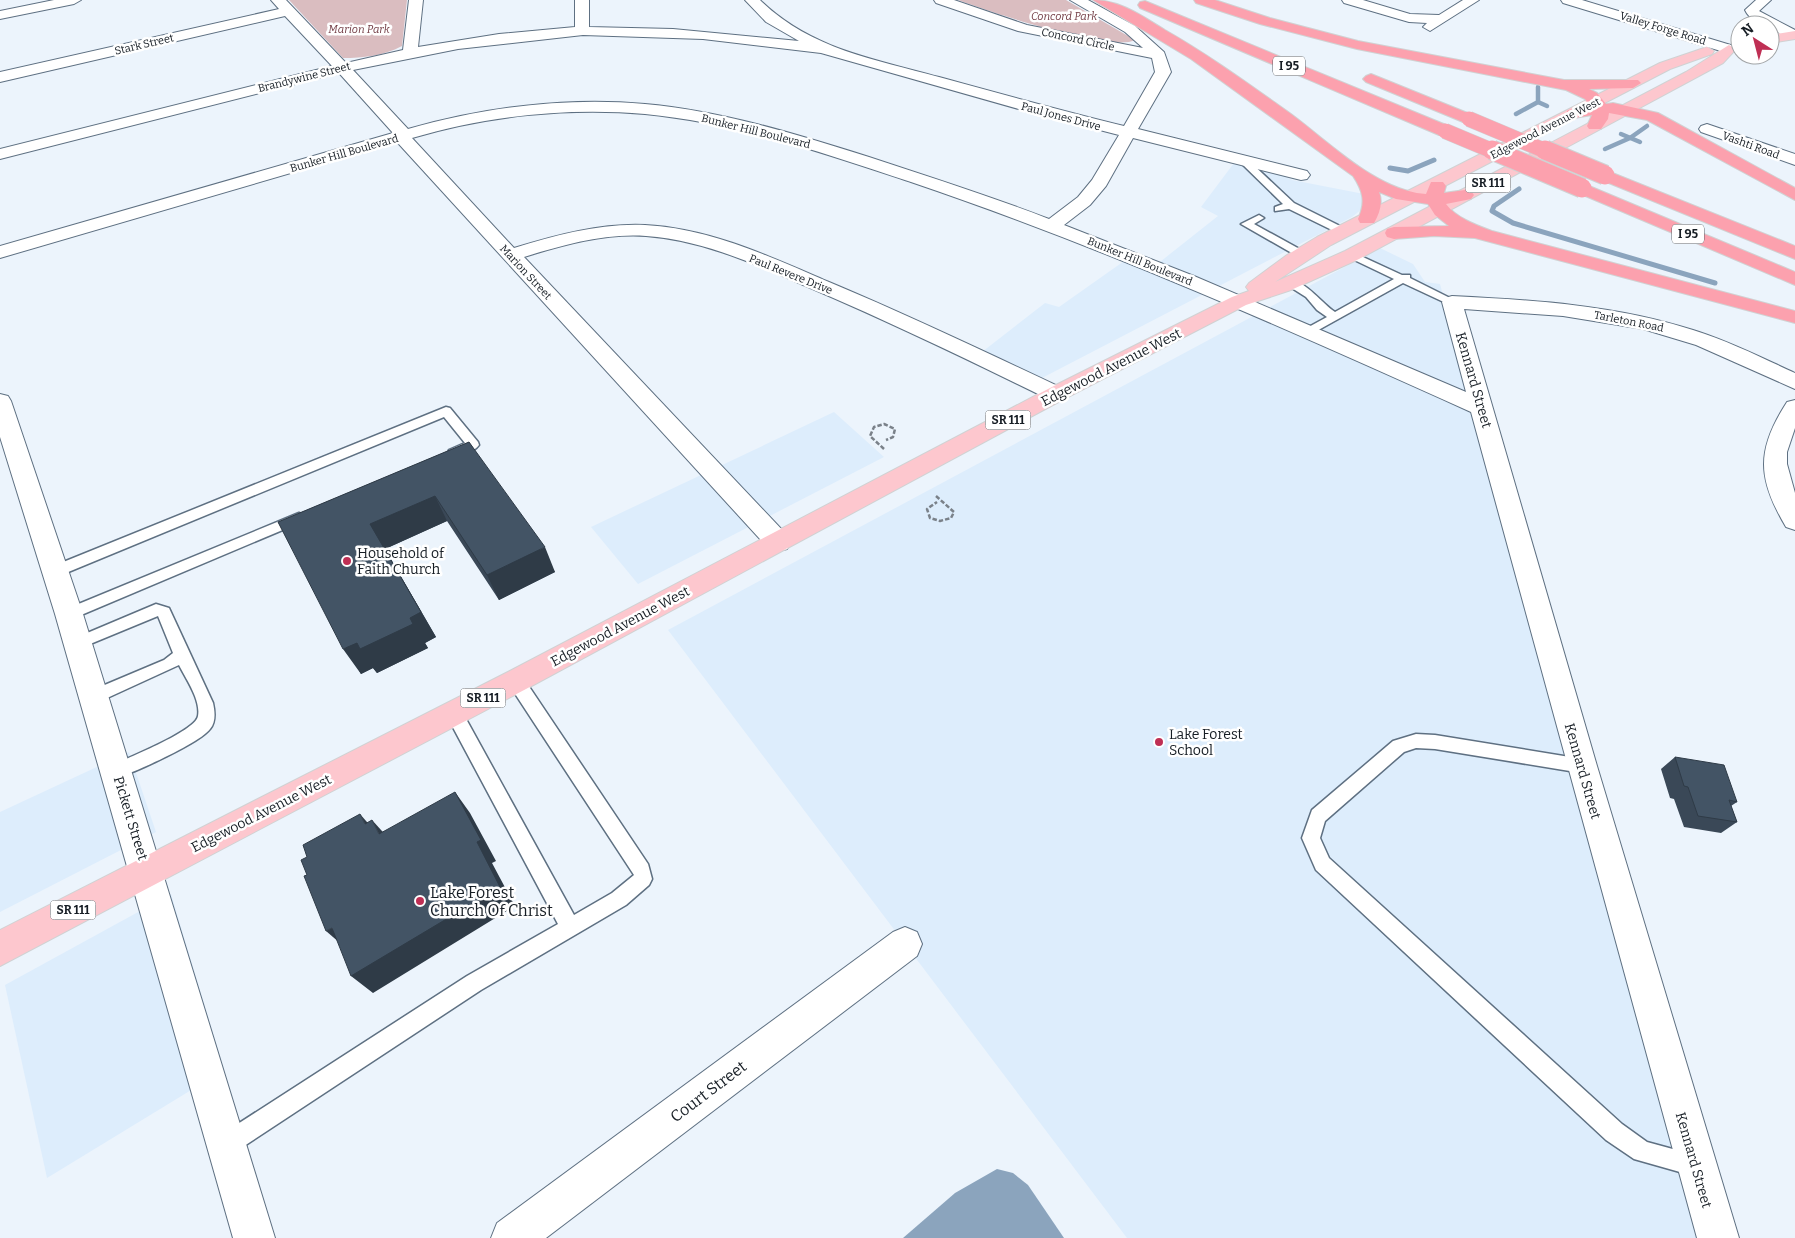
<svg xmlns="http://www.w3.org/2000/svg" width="1795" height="1238" viewBox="0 0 1795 1238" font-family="Bitter,serif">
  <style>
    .built { fill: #ddedfc }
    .green { fill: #dabdc0 }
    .water { fill: #8ba4bd }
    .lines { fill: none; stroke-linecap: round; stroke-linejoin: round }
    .stream-far1 { stroke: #8ba4bd; stroke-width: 4.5 }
    .stream { stroke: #8ba4bd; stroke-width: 5 }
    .lane-casing { stroke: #5e7082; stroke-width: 3 }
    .street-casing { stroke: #5e7082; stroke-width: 2 }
    .primary-casing { stroke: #d0d2d3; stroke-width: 2 }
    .highway-casing { stroke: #d0d2d3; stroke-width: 2 }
    .path { stroke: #7a8189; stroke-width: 2.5; stroke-dasharray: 4.5 2; stroke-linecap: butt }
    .lane { fill: #fff; fill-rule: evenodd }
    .street { fill: #fff; fill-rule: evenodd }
    .primary { fill: #fdc7ce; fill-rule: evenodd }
    .highway { fill: #fca1ae; fill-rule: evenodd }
    .highway-bridge-far1-casing { stroke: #d0d2d3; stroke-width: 16; stroke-linecap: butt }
    .highway-bridge-casing { stroke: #d0d2d3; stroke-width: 21; stroke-linecap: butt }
    .highway-bridge-far1 { stroke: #fca1ae; stroke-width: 15 }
    .highway-bridge { stroke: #fca1ae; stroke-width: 19 }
    .wall { fill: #3a4857 }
    .shaded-wall { fill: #2f3b47 }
    .building { fill: #435465; stroke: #2f3b47 }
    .poi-dot { fill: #bf2f54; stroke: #fff; stroke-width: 2 }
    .labels { text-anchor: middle; stroke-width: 5; stroke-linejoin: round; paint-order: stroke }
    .far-park-label { font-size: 11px; font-style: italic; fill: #713b43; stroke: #fff }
    .far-street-label { font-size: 11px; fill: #161d24; stroke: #fff }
    .shield { fill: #fff; stroke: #5c6166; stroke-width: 1 }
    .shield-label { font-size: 12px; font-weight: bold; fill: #161d24 }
    .street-label { font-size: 14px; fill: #161d24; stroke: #fff }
    .poi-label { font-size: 14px; fill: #161d24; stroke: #fff; text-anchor: start }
    .near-poi-label { font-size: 16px; fill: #161d24; stroke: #fff; text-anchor: start }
    .near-street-label { font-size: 16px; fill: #161d24; stroke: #fff }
  </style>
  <rect width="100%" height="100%" fill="#ecf4fc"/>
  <g class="built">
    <path d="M1234,163L1275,171L1292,180L1364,194L1362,209L1352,217L1042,378L982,352L1045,303L1059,307L1127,259L1151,269L1218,216L1201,207Z"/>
    <path d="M1380,248L1413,264L1425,282L1440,284L1702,1238H1127L668,630Z"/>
    <path d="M834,412L884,457L638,584L591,527Z"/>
    <path d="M129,752L156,832L0,912V812Z"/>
    <path d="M171,894L224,1070L47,1178L5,985Z"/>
  </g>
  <g class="green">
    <path d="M289,0H407L402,46C383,56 363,58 343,58Z"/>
    <path d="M958,0H1066L1135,40C1110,53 988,11 958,0Z"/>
  </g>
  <path class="water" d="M997,1169L1013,1173L1028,1185L1064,1238H903L955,1193Z"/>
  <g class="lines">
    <g class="stream-far1">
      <path d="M1538,102L1547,106"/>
      <path d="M1516,114L1538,102V87"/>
      <path d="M1621,134L1640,142"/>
      <path d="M1605,149L1630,138L1647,126"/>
    </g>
    <g class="stream">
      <path d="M1390,168L1408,171L1434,160"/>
      <path d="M1519,189L1494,206L1492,211L1513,223L1715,283"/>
    </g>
    <defs>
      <g id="lane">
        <path d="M1241,159H1247L1294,203L1346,229V233H1338L1289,209L1275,211V207L1283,204L1241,163Z"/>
        <path d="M1259,215L1264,218L1254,224L1305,252V256H1297L1241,224Z"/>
        <path d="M1352,252L1402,275H1410V278L1458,302L1452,305L1448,304L1403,283L1313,333H1305V329L1327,317L1317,310L1306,297L1287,285V281C1303,277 1322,304 1335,312L1394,279L1348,257L1347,255Z"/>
        <path d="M446,407L450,408L478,442L479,445C474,452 458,459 449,456L448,453L449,450L465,443L444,417L61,575H51L49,571L51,567Z"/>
        <path d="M299,513L304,515L306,518L304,521L74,618H64L62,614L64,610Z"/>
        <path d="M156,604L169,608L213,703C215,712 216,722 210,729C200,743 135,772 117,778L111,776L109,771L111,766C127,758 196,731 198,716C201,700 186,679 179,665L94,704L88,702L86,697L88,692L164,660L173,653L158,616L78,649L73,647L70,643L73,639Z"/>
        <path d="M516,675L522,676L648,864L652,879L649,885L626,905L481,990L235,1152L227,1155L219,1152L216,1144L219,1136L467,976L558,924L448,718L446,713L448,708L454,706L460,708L574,915L612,893L634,875L510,686L508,681L510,676Z"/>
        <path d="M1416,734L1435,735L1582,759L1588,761L1590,766L1588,771L1582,773L1435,749L1416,748L1404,752L1325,821L1320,838L1329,858L1622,1124L1647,1142L1702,1157L1705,1165L1702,1173L1694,1176L1634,1159L1606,1140L1316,870L1302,838L1312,810L1393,741Z"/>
      </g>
      <g id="street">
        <path d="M54,0H81L74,4L0,19V11Z"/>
        <path d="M271,0H286L346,63L403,50L409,0H423L418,47L499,34L575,27V0H589V27L673,29L799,41L766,22L745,0H760C810,49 874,59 939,77C1001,94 1062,111 1124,126L1155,72L1152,58L1018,31L936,3L934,0H954L1027,25L1143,48L1125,32L1070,0H1088L1135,26L1164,52L1171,72L1138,129L1307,171L1310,175L1307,179L1301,180L1133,138L1106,186L1090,205L1064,225L1194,276L1466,392L1442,302L1445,298L1452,296C1534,300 1615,305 1693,330C1729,341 1762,358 1795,373V389L1696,345L1643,329L1563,316L1464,309L1597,766L1739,1238H1697L1471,412C1287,329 1103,247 911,182C824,153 737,123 645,114C568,107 486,116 412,138L514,248C556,235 601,223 645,225C709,228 771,257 829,282C908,315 986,352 1064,389L1067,394L1064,399L1056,401L1048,399C971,361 894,324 815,290C761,267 705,240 646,236C605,233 563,245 524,257L787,535L791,542L787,549L778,551L769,549L397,142L0,258V246L393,133L339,73L0,159V149L332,66L285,16L0,82V72L279,9ZM583,35L703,39L821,53L1022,110L1119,135L1092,180L1078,197L1049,219C990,196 929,177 869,157C796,134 722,111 645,104C567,97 484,107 408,129L353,70L458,49Z"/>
        <path d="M1342,0H1363L1410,14L1439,15L1463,0H1479L1430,31L1423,27L1427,23L1409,22L1344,3Z"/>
        <path d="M1561,0H1582L1734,46L1736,49L1729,53L1724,52L1563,3Z"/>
        <path d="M1756,0H1771L1759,11L1795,30V39L1788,38L1770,28V25C1761,25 1749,19 1745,10Z"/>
        <path d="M1707,124L1795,154V165L1701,132L1699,129L1701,126Z"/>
        <path d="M0,394L8,396L11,401L83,614L275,1238H233L55,614L0,437Z"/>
        <path d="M1795,400V428L1787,452V464L1795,493V530L1786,527C1757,478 1756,450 1787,402Z"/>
        <path d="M905,927L917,932L922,944L917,956L546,1238H491L497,1223L893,932Z"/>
      </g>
      <g id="primary">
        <path d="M1795,31V39L1770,43V35Z"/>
        <path d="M1729,45L1736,49L1723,63L1359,259L1291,290L1246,305L1064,399L526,689L0,966V930L506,673L1048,389L1232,297L1249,291L1246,287L1249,283L1287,255L1317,237L1660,63L1707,47L1714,51L1712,54L1670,69L1331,245L1275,282L1345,251L1686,72Z"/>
      </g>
      <g id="highway">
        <path d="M1093,0C1120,0 1142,16 1165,30C1209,55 1250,85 1291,114C1329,142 1377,191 1426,194L1431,182H1443L1446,186L1444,193L1465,190L1471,191L1474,195L1471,199L1446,204C1456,218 1476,225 1492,231L1795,311V323L1475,238L1434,236L1394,239L1387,237L1385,233L1387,229L1394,227L1449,226L1435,215L1428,204L1396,199L1379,192C1383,203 1380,213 1374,223H1360L1358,219C1366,202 1363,191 1353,176L1191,59Z"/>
        <path d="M1194,0H1215L1270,18L1358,41L1564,80H1638L1641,83L1633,88L1589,89L1597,93L1606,104L1613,103L1658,113L1795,188V200L1647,120L1609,113L1608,119L1601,129H1589L1587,126L1592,115L1574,118L1566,113L1568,110L1591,106L1585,99L1566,90L1357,49L1260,24L1196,3Z"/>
        <path d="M1145,1L1451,127L1453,131L1451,135H1439L1140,8L1138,5L1140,2Z"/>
        <path d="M1371,74L1475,116L1477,119L1475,122H1463L1366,82L1363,79L1366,76Z"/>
        <path d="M1605,170L1795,246V259L1599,179L1596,175L1599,171Z"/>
        <path d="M1582,183L1795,272V285L1576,192L1573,188L1576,184Z"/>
      </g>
    </defs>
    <use href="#lane" class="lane-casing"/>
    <use href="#street" class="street-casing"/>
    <use href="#primary" class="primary-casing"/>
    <use href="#highway" class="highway-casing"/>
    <g class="path">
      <path d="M884,449L870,436L874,427L884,424L895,429L893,437L886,440"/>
      <path d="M936,496L954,512L951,518L940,521L930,518L927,509L937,502"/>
    </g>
    <use href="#lane" class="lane"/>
    <use href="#street" class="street"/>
    <use href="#primary" class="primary"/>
    <use href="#highway" class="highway"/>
    <defs>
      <g id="highway-bridge-far1">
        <path d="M1469,119L1548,152"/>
        <path d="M1445,131L1495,152"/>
      </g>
      <g id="highway-bridge">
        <path d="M1492,150L1582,188"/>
        <path d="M1545,150L1605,175"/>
      </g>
    </defs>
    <use href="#highway-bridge-far1" class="highway-bridge-far1-casing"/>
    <use href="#highway-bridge" class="highway-bridge-casing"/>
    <use href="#highway-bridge-far1" class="highway-bridge-far1"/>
    <use href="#highway-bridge" class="highway-bridge"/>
  </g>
  <g class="wall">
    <path d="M469,442L555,572L499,600L447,521L385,549L436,637L425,643L428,648L377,673L373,668L361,674L278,522Z"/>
    <path d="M1675,757L1737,802L1731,806L1737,822L1721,833L1684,827L1674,799L1670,798L1661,769Z"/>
  </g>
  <g class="shaded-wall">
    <path d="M435,496L447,521L385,549L436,637L425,643L428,648L377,673L373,668L361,674L343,649L410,618L370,524Z"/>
    <path d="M545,547L555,572L499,600L487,575Z"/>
    <path d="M455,792L470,813L496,861L492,863L515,906L373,993L351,976L477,842Z"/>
    <path d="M360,814L379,836L365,824Z"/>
    <path d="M372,820L391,841L379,834Z"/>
    <path d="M332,928L348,950L326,931Z"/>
  </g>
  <g class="building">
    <path d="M469,442L545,547L487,575L435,496L370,524L421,612L410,618L413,624L360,649L357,643L343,649L278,522Z"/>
    <path d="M1675,757L1724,765L1737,802L1729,800L1737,822L1698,816L1688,787L1684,786Z"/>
    <path d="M455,792L481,840L477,842L500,887L351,976L332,928L326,931L304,876L307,875L301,860L307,857L303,845L360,814L365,824L372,820L379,834Z"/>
  </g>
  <g class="poi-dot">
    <circle cx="347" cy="561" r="5"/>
    <circle cx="1159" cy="742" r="5"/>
    <circle cx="420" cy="901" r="5"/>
  </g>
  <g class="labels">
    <g class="far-park-label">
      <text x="1064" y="20">Concord Park</text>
      <text x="359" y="33">Marion Park</text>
    </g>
    <g class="far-street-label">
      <text transform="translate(1663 28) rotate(17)" y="4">Valley Forge Road</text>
      <text transform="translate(1078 39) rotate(12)" y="4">Concord Circle</text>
      <text transform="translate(144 44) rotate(-13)" y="4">Stark Street</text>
      <text transform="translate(304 77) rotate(-14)" y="4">Brandywine Street</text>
      <text transform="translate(1061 116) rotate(15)" y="4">Paul Jones Drive</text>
      <text transform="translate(1545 128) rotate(-27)" y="4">Edgewood Avenue West</text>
      <text transform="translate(756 131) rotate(14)" y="4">Bunker Hill Boulevard</text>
      <text transform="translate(1751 145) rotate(20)" y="4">Vashti Road</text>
      <text transform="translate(344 153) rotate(-16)" y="4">Bunker Hill Boulevard</text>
      <text transform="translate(1140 261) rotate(22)" y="4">Bunker Hill Boulevard</text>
      <text transform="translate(526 272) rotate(47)" y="4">Marion Street</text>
      <text transform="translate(791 274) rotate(22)" y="4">Paul Revere Drive</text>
      <text transform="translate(1629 321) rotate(11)" y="4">Tarleton Road</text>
    </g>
    <g class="shield">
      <rect x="1273" y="56.5" width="32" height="19" rx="4"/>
      <rect x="1465.5" y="173.5" width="45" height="19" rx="4"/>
      <rect x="1672" y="224.5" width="32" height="19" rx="4"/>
      <rect x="985.5" y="410.5" width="45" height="19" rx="4"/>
      <rect x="460.5" y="688.5" width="45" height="19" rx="4"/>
      <rect x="50.5" y="900.5" width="45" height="19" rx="4"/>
    </g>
    <g class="shield-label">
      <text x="1289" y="70">I 95</text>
      <text x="1488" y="187">SR 111</text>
      <text x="1688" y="238">I 95</text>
      <text x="1008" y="424">SR 111</text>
      <text x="483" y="702">SR 111</text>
      <text x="73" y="914">SR 111</text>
    </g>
    <g class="street-label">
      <text transform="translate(1111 367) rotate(-27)" y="5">Edgewood Avenue West</text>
      <text transform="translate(1474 380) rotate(74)" y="5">Kennard Street</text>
      <text transform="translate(620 626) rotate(-28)" y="5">Edgewood Avenue West</text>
      <text transform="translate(1583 771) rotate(74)" y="5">Kennard Street</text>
      <text transform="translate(261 813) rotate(-27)" y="5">Edgewood Avenue West</text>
      <text transform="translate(131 818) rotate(73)" y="5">Pickett Street</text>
      <text transform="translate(1694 1160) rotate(74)" y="5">Kennard Street</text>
    </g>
    <g class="poi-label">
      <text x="357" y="558">Household of<tspan x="357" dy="16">Faith Church</tspan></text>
      <text x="1169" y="739">Lake Forest<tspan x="1169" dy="16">School</tspan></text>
    </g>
    <g class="near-poi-label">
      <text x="430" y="898">Lake Forest<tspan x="430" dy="18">Church Of Christ</tspan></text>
    </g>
    <g class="near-street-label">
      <text transform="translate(708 1091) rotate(-37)" y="6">Court Street</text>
    </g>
  </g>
  <g transform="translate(1755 40) rotate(324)"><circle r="24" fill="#ffffff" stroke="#a2a5a7"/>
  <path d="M0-4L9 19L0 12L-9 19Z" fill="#bf2f54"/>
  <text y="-8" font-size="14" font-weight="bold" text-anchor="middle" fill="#161d24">N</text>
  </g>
</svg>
